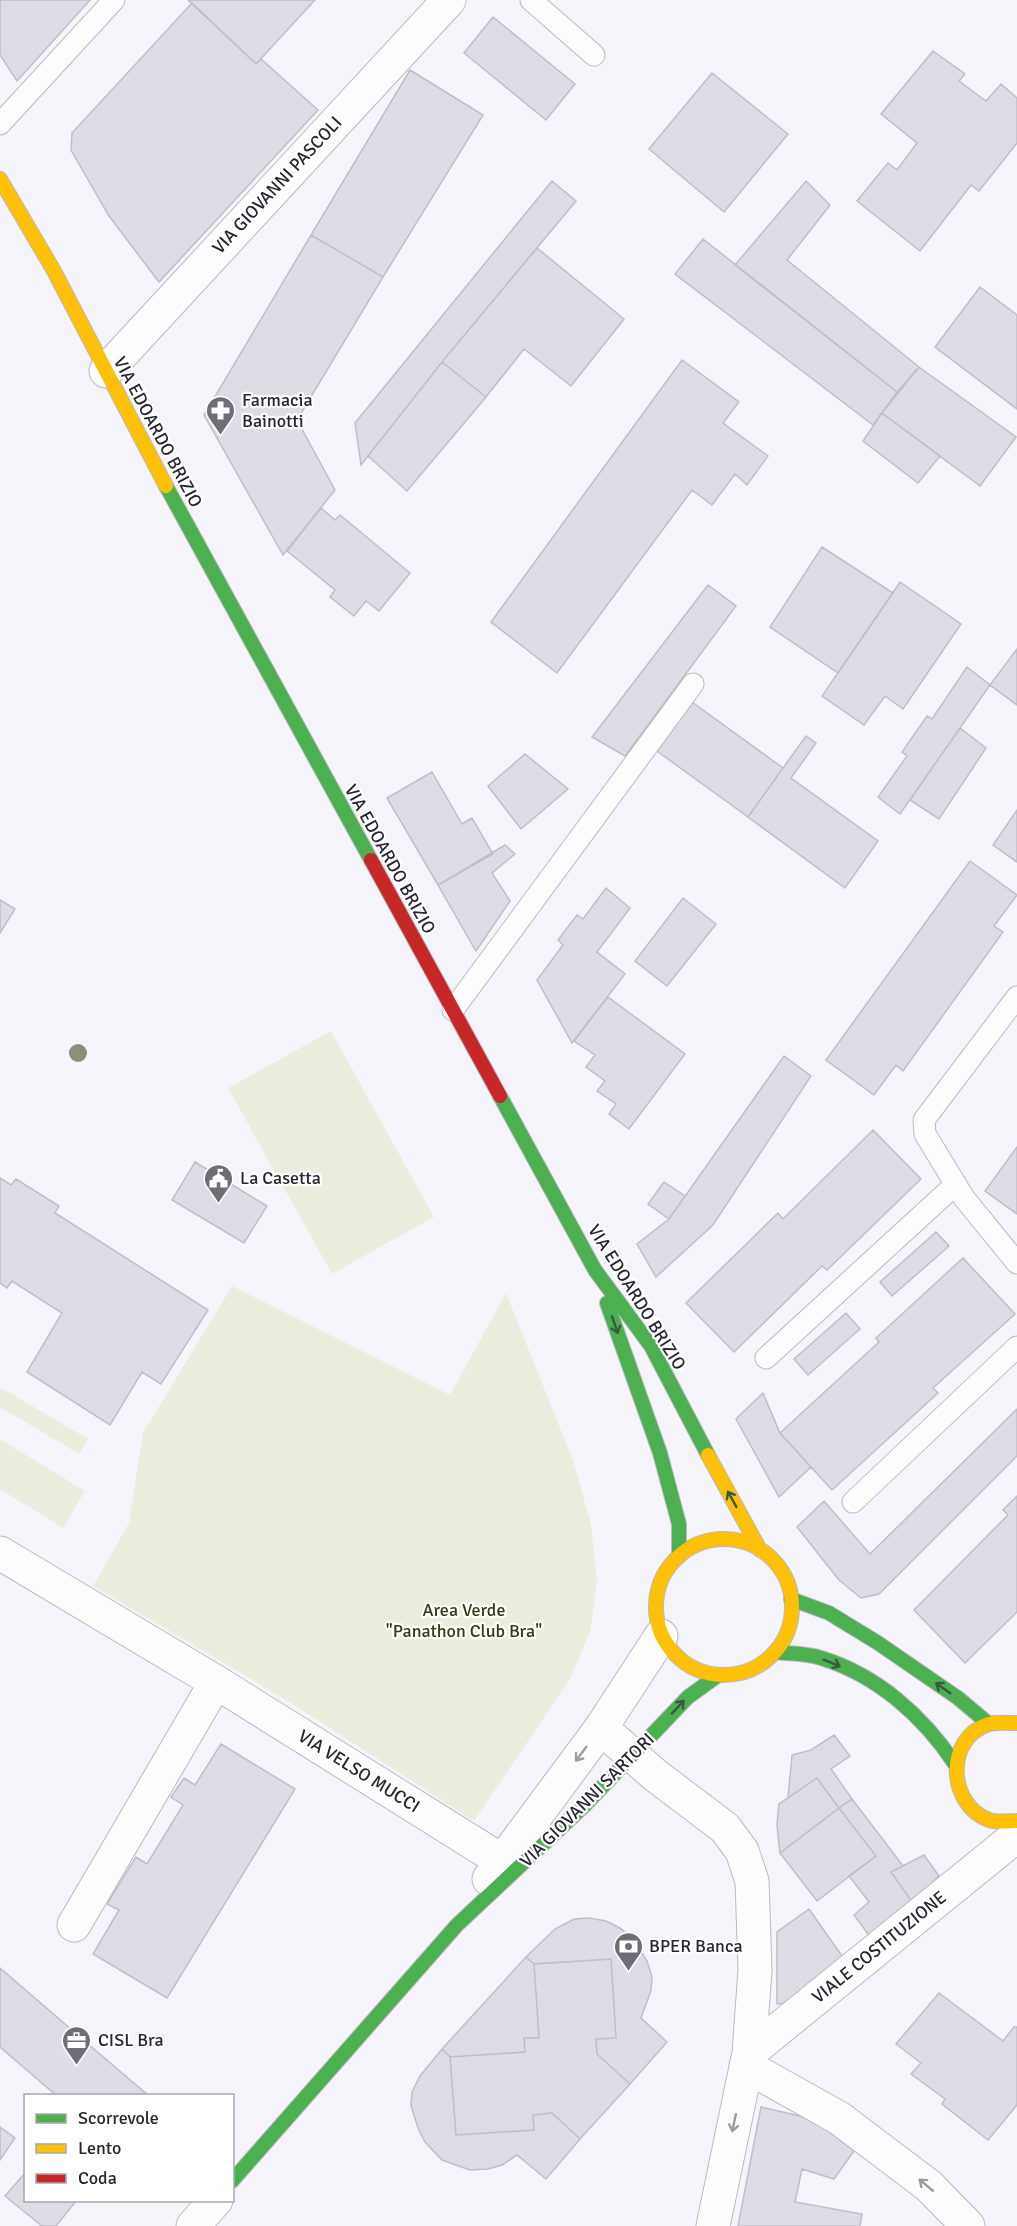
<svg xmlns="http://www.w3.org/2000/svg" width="1017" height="2226" viewBox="0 0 1017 2226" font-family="Signika,sans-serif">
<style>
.green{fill:#eaedde}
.building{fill:#dedce5;stroke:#c0bec6;stroke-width:1.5}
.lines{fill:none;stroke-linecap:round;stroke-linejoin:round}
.lane-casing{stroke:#bbbac1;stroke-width:23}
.street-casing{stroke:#bbbac1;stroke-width:35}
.fast-casing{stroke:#bbbac1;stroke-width:16}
.slow-casing{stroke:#bbbac1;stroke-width:16}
.jam-casing{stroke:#bbbac1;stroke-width:16}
.lane{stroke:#fefdfe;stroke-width:21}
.street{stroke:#fefdfe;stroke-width:33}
.fast{stroke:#4caf50;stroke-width:14}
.slow{stroke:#ffc107;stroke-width:14}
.jam{stroke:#c62828;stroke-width:14}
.tree{fill:#8b8e79}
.oneway{stroke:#365c3c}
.oneway2{stroke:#9d9ba1}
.labels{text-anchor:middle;stroke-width:4.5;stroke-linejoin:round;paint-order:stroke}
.street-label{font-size:18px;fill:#27242f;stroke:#fff}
.poi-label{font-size:18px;fill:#27242f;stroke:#fff;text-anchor:start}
.park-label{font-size:18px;fill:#353a0f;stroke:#fff}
</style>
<rect width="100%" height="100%" fill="#f5f4fa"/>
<!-- green -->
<path class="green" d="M331,1031l103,186 -102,57 -104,-186z
M232,1286l218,109 56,-102 68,170 17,62 6,57 -7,50 -20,47 -96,142 -191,-123 -190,-112 36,-63 14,-90z
M0,1387l88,52 -9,15 -79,-47z
M0,1439l85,52 -22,37 -63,-39z"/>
<!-- building -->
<path class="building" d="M0,0h90l-73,81 -17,-26z
M188,0h127l-59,64z
M192,3l64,61 5,-5 57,51 -159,172 -50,-66 -38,-66 1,-17z
M493,17l82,67 -29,36 -82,-67z
M933,51l32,23 -6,7 27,20 15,-17 16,14v45l-38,48 -8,-6 -51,66 -63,-50 31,-38 9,7 20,-27 -36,-29z
M410,70l73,45 -100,162 -72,-42z
M712,73l76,61 -64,78 -75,-63z
M552,181l24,20 -134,161 -81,103 -6,-42z
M806,181l24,24 -43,55 132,107 -22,25 -162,-127z
M311,235l72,42 -86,143 38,70 -52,65 -79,-140z
M703,239l194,153 -24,33 -198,-151z
M537,248l87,71 -53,67 -47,-37 -38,48 -44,-35z
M980,287l37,28v94l-82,-62z
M682,360l57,42 -16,21 45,33 -21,29 -12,-11 -23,31 -20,-15 -135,183 -66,-51z
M442,362l44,35 -79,94 -39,-35z
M919,367l97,70 -36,49 -98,-73z
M882,413l58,43 -22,27 -55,-42z
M321,508l14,12 5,-5 70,58 -31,38 -13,-10 -12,15 -24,-19 5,-7 -48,-39z
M822,547l71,46 -55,80 -68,-46z
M900,582l61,42 -58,85 -18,-13 -21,29 -42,-29z
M708,585l28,21 -111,150 -33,-19z
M1017,649v56l-27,-20z
M967,667l23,18 -90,129 -22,-17 29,-41 -5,-4 25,-36 5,3z
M692,702l91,66 -35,49 -91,-66z
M960,728l26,20 -47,71 -29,-19z
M806,736l10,7 -25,35 87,63 -33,47 -97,-71z
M525,754l43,35 -47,40 -33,-43z
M432,772l30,52 10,-6 21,36 -55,31 -51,-87z
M1017,810v52l-24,-17z
M505,845l10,9 -23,19 18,28 -34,50 -38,-66z
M970,861l47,34 -23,31 9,6 -100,139 -7,-6 -22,30 -48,-35z
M606,888l24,20 -33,44 28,22 -53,69 -35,-63 26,-35 -5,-5 19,-25 6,4z
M683,898l33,26 -49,62 -32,-25z
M0,900l15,9 -15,24z
M608,997l77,57 -56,75 -20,-15 7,-10 -19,-13 8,-10 -19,-14 9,-12 -21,-14z
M784,1056l27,20 -98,149 -57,52 -19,-33 32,-25z
M873,1130l48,49 -94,91 -5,-4 -88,86 -48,-49 92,-90 5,6z
M1017,1147v67l-32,-23z
M195,1162l72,44 -23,37 -72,-43z
M0,1178l11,7 5,-6 43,27 -4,7 153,97 -47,74 -19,-12 -32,53 -83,-53 35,-59 -50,-32 -5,7 -7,-5z
M664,1182l21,14 -16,23 -21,-15z
M936,1232l13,14 -57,50 -12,-14z
M963,1258l52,56 -82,74 5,5 -106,97 -52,-57 99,-91 -3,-4z
M846,1313l14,16 -52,46 -14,-16z
M763,1393l17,40 31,34 -32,30 -43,-78z
M1017,1409v47l-138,138 -18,4 -22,-18 -42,-53 27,-26 46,53z
M1017,1496v116l-52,51 -51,-53 94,-95 -5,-5z
M834,1735l16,21 -19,13 21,30 -13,9 -22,-30 -29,20 4,-43 19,-5z
M221,1744l74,45 -128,209 -74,-44 26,-44 -12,-6 29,-47 11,7 36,-59 -12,-8 13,-19 11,7z
M817,1778l22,30 -59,45 -3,-28 2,-21z
M852,1799l51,67 -12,6 21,30 -41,36 -17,-23 15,-13 -20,-26 27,-20 -37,-48z
M839,1808l37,48 -59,45 -37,-48z
M924,1855l15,21 -27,26 -21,-30z
M809,1909l38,54 -57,40 -13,1v-72z
M589,1918l17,3 14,7 14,12 13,21 5,16 -1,14 -10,27 26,24 -37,42 -33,-30 -1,-15 20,-1 -5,-79 -77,5 -8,-7 29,-28 19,-10z
M526,1957l8,7 5,74h-15l1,14 -75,5 -8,-8z
M611,1959l5,79 -20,1 1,15 33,30 -50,55 -28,-26 -19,2 1,15 -78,5 -6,-78 75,-5 -1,-14h15l-5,-74z
M0,1968l108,93 41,35h-92l-57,-49z
M939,1993l64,48 11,-14h3v78l-29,35 -46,-36 3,-5 -34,-25 10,-11 -25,-19z
M442,2049l8,8 6,78 78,-5 -1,-15 19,-2 28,26 -34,40 -29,-24 -15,10 -14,4 -18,1 -28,-10 -17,-18 -7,-14 -7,-22 1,-14 8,-16z
M761,2107l52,12 41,32 -20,28 -32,-10 -7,33 67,12 -2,12h-122z
M0,2127l15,11 -15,22z
M26,2172v28h51l-21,26h-14l-37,-30z"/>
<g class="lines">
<defs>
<path id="lane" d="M531,0l63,55
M0,124l114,-124
M1017,997l-93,123 1,14 39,64 53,65
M453,1010l240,-326
M766,1358l190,-174
M853,1502l164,-155"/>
<path id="street" d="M106,371l343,-371
M0,1553l216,129 286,179
M601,1728l54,47 70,53 17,23 10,30 3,89 -6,83 -36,173
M489,1879l112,-151 60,-92
M74,1925l142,-243
M749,2053l260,-211
M746,2066l93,52 90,68 39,40
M193,2226l23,-26"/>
<path id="fast" d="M166,486l205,374
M500,1096l95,174 56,76 57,109
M607,1303l53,150 19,71v32
M791,1599l38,14 49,30 80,55 31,26
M775,1652c15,2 31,1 46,6 56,17 102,58 134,106
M232,2181l225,-256 128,-120 103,-108 29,-21"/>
<path id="slow" d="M0,179l54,92 112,215
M708,1455l52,95
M656 1607a68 68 0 1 1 136 0a68 68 0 1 1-136 0Z
M1017,1723c-8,0 -20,-1 -28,1 -45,14 -41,81 0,96 8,3 20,1 28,1"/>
<path id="jam" d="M371,860l129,236"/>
</defs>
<!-- lane casing -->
<use href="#lane" class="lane-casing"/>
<!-- street casing -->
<use href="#street" class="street-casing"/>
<!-- fast casing -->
<use href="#fast" class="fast-casing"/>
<!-- slow casing -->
<use href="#slow" class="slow-casing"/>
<!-- jam casing -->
<use href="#jam" class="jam-casing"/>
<!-- lane -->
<use href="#lane" class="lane"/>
<!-- street -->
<use href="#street" class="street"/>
<!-- fast -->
<use href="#fast" class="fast"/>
<!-- slow -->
<use href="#slow" class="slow"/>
<!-- jam -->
<use href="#jam" class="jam"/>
</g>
<!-- trees -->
<circle class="tree" cx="78" cy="1053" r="9"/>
<!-- one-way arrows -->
<defs><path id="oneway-shaft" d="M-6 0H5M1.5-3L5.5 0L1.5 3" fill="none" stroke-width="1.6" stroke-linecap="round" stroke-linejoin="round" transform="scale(1.5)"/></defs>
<g class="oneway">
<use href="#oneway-shaft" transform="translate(615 1325) rotate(71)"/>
<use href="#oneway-shaft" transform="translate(732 1499) rotate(-119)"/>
<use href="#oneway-shaft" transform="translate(832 1663) rotate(22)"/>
<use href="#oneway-shaft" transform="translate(943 1688) rotate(-145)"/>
<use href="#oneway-shaft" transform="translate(678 1707) rotate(-47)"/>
</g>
<g class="oneway2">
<use href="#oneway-shaft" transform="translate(581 1754) rotate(127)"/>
<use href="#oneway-shaft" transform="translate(734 2123) rotate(102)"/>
<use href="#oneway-shaft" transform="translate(926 2185) rotate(-140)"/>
</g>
<!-- icons -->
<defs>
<symbol id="pharmacy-pin" viewBox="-11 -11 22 30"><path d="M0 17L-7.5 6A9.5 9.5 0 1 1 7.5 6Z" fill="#6f6d76" stroke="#fff"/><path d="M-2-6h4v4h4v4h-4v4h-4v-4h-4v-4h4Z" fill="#fff"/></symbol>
<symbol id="civic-pin" viewBox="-11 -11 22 30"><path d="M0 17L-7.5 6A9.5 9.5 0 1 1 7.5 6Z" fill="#6f6d76" stroke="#fff"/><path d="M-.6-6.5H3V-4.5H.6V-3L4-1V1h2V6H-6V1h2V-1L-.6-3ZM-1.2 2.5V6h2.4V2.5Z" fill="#fff"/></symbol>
<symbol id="bank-pin" viewBox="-11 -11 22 30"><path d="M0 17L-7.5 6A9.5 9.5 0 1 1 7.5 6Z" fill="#6f6d76" stroke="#fff"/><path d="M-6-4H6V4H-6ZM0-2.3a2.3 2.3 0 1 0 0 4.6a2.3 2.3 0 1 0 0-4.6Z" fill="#fff"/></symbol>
<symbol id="office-pin" viewBox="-11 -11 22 30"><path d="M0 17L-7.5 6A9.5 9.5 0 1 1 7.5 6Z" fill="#6f6d76" stroke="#fff"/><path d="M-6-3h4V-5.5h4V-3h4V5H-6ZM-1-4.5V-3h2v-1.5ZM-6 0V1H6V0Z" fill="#fff"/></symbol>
</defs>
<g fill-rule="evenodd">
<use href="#pharmacy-pin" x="204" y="394" width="33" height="45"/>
<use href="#civic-pin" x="202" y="1162" width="33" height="45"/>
<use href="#bank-pin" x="612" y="1930" width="33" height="45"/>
<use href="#office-pin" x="60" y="2024" width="33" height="45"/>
</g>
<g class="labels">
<!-- street labels -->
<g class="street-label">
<text transform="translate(277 185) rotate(-47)" y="6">VIA GIOVANNI PASCOLI</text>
<text transform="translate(158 432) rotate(62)" y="6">VIA EDOARDO BRIZIO</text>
<text transform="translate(390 859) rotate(61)" y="6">VIA EDOARDO BRIZIO</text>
<text transform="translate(637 1297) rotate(58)" y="6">VIA EDOARDO BRIZIO</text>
<text transform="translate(359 1771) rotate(32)" y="6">VIA VELSO MUCCI</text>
<text transform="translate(587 1800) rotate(-45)" y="6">VIA GIOVANNI SARTORI</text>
<text transform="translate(879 1947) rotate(-39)" y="6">VIALE COSTITUZIONE</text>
</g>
<!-- poi labels -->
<g class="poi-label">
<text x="242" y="406">Farmacia<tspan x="242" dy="21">Bainotti</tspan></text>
<text x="240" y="1184">La Casetta</text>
<text x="649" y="1952">BPER Banca</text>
<text x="98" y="2046">CISL Bra</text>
</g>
<!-- park labels -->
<g class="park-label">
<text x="464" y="1616">Area Verde<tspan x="464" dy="21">"Panathon Club Bra"</tspan></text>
</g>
</g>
<!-- legend -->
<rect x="24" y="2094" width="210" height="108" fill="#ffffff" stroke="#a9a7ac" stroke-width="1.5"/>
<rect x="36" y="2114" width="30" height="9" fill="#4caf50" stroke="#a9a7ac" stroke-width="1.5"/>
<text x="78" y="2124" font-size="18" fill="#27242f">Scorrevole</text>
<rect x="36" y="2144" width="30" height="9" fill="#ffc107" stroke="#a9a7ac" stroke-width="1.5"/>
<text x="78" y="2154" font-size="18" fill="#27242f">Lento</text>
<rect x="36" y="2174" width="30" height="9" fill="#c62828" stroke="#a9a7ac" stroke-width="1.5"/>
<text x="78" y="2184" font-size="18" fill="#27242f">Coda</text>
</svg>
